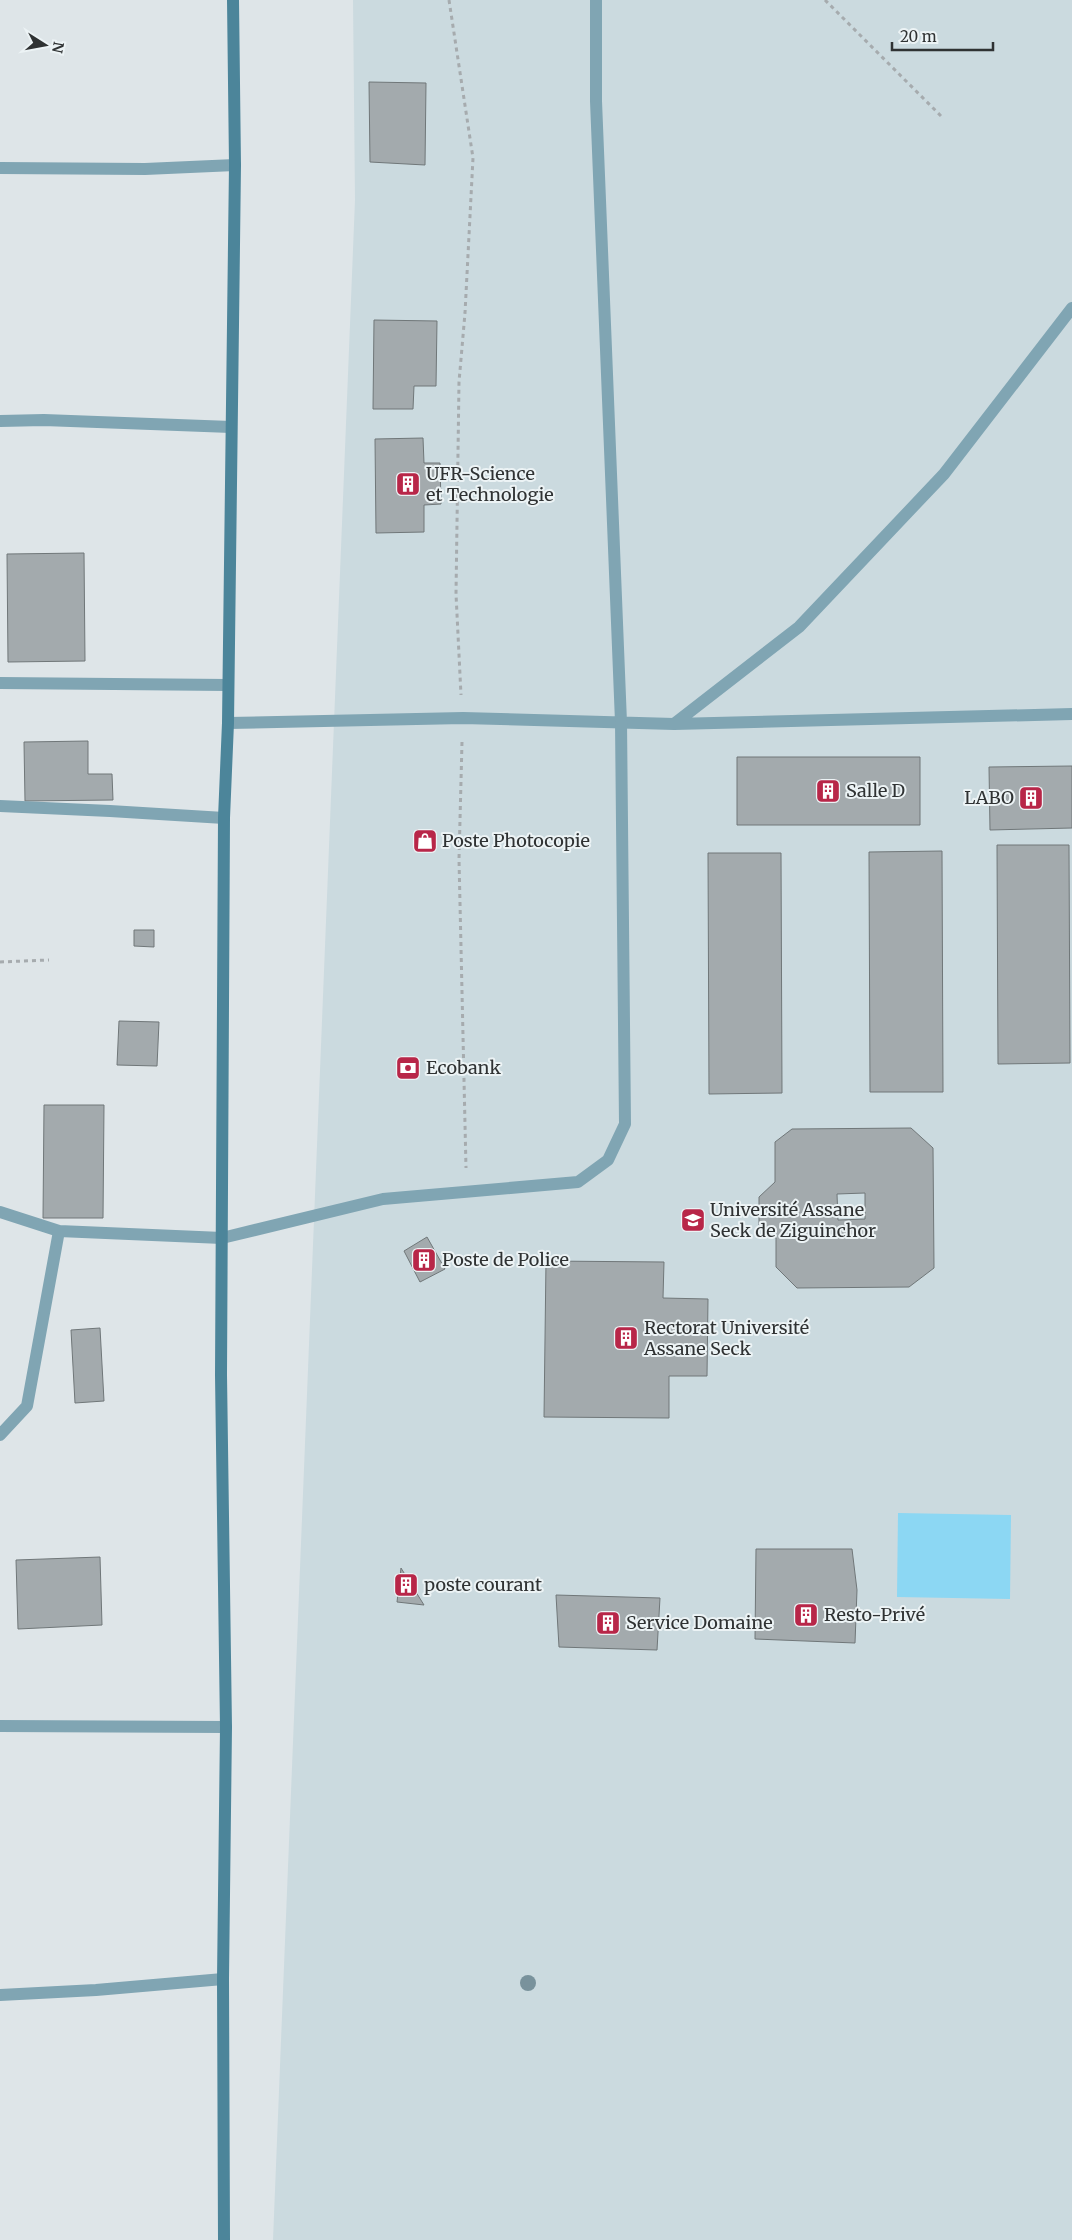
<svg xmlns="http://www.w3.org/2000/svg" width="1072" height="2240" viewBox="0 0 1072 2240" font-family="Merriweather,serif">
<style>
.built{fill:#cbdadf}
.green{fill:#8cd7f3}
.building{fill:#a3aaad;stroke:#707779;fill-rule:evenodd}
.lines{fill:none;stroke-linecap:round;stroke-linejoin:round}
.path{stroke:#a6abae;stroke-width:3;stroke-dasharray:4 4;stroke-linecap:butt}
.lane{stroke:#80a5b3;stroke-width:12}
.street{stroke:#80a5b3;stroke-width:12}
.secondary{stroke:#4c859a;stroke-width:12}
.tree{fill:#79929c}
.labels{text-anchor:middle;stroke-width:4;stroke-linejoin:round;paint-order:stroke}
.poi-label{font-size:18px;fill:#2f3233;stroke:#ecf3f5;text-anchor:start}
</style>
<rect width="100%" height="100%" fill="#dee5e8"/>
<!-- built -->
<path class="built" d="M353,0h719v2240h-799l82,-2040z"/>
<!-- green -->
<path class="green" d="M898,1513l113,2 -1,84 -113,-2z"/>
<!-- building -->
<path class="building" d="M369,82l57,1 -1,82 -55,-3z
M374,320l63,1 -1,65h-22l-1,23h-40z
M423,438l1,25h16l1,41 -17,1v27l-48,1 -1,-94z
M84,553l1,108 -77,1 -1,-108z
M88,741v33h24l1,26 -88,1 -1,-59z
M737,757h183v68h-183z
M1072,766v62l-82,2 -1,-63z
M997,845h72l1,218 -72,1z
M942,851l1,241h-73l-1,-240z
M708,853h73l1,240 -73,1z
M134,930h20v17l-20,-1z
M119,1021l40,1 -2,44 -40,-1z
M44,1105h60l-1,113h-60z
M911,1128l22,20 1,120 -25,19 -112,1 -21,-21v-29l-17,-13v-28l16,-15v-40l17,-13zM865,1193v26l-27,1 -1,-26z
M427,1237l18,32 -25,13 -16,-31z
M546,1261l118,1 -1,36 45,1 -1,77h-38v42l-125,-1z
M100,1328l4,73 -29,2 -4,-73z
M756,1549h96l5,41 -2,53 -100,-4z
M100,1557l2,68 -84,4 -2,-69z
M401,1568l23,37 -27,-3z
M556,1595l104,3 -3,52 -98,-3z"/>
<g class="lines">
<!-- path -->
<path class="path" d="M449,0l24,158 -8,155 -6,69 -3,212 5,101
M825,0l117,117
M462,742l-3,117 7,309
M0,962l49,-2"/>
<!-- lane -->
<path class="lane" d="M596,0v101l25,621
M228,723l235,-5 211,6 398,-10
M674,724l125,-97 145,-153 128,-166"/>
<!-- street -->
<path class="street" d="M0,168l145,1 90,-4
M0,421l44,-1 187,7
M0,683l228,2
M0,806l110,5 114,7
M0,1212l59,19 163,7 161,-39 195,-17 30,-22 17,-36 -4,-402
M0,1435l27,-29 32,-175
M0,1726l226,1
M0,1995l96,-5 127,-11"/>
<!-- secondary -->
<path class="secondary" d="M224,2240l-1,-261 3,-252 -5,-352 3,-557 4,-95 7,-558 -2,-165"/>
</g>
<!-- trees -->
<circle class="tree" cx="528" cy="1983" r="8"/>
<!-- icons -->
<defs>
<symbol id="building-square" viewBox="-11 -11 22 22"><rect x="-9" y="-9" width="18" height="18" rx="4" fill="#b82648" stroke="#ecf3f5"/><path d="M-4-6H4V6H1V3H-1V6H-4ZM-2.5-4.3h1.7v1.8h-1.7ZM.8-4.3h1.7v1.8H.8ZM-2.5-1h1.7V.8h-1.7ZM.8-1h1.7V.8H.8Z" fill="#fff"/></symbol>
<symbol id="shop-square" viewBox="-11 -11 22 22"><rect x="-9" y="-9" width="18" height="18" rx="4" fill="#b82648" stroke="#ecf3f5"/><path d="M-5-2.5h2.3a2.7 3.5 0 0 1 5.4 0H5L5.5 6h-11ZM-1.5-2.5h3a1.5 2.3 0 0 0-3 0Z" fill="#fff"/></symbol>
<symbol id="bank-square" viewBox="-11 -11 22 22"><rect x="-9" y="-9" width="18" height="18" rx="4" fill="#b82648" stroke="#ecf3f5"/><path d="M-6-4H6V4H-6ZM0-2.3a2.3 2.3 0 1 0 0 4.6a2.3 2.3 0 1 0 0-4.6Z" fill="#fff"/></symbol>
<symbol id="university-square" viewBox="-11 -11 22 22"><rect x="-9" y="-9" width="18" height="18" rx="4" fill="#b82648" stroke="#ecf3f5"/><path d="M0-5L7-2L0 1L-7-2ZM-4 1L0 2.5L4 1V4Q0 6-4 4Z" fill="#fff"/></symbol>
</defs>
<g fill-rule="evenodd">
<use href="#building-square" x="394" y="470" width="28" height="28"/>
<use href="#building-square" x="814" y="777" width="28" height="28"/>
<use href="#building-square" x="1017" y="784" width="28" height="28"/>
<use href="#shop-square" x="411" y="827" width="28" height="28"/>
<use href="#bank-square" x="394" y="1054" width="28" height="28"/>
<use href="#university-square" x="679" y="1206" width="28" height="28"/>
<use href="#building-square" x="410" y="1246" width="28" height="28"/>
<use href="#building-square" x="612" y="1324" width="28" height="28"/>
<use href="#building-square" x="392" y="1571" width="28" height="28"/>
<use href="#building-square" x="792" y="1601" width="28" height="28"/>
<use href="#building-square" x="594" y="1609" width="28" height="28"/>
</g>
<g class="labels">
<!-- poi labels -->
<g class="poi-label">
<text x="426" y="480">UFR-Science<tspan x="426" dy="21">et Technologie</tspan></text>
<text x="846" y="797">Salle D</text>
<text x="1014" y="804" text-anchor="end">LABO</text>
<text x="442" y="847">Poste Photocopie</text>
<text x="426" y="1074">Ecobank</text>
<text x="710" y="1216">Université Assane<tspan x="710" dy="21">Seck de Ziguinchor</tspan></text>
<text x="442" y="1266">Poste de Police</text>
<text x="644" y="1334">Rectorat Université<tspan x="644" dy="21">Assane Seck</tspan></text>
<text x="424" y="1591">poste courant</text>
<text x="824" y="1621">Resto-Privé</text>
<text x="626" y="1629">Service Domaine</text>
</g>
</g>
<!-- north arrow -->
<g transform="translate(45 45) rotate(101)" stroke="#ecf3f5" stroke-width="4" paint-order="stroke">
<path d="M0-4L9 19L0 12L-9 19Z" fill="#2f3233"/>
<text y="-8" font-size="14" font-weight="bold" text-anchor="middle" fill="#2f3233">N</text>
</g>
<!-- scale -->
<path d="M892 42v8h101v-8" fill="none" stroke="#2f3233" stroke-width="2.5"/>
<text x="900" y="42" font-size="15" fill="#2f3233" stroke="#ecf3f5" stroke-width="4" paint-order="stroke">20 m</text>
</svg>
